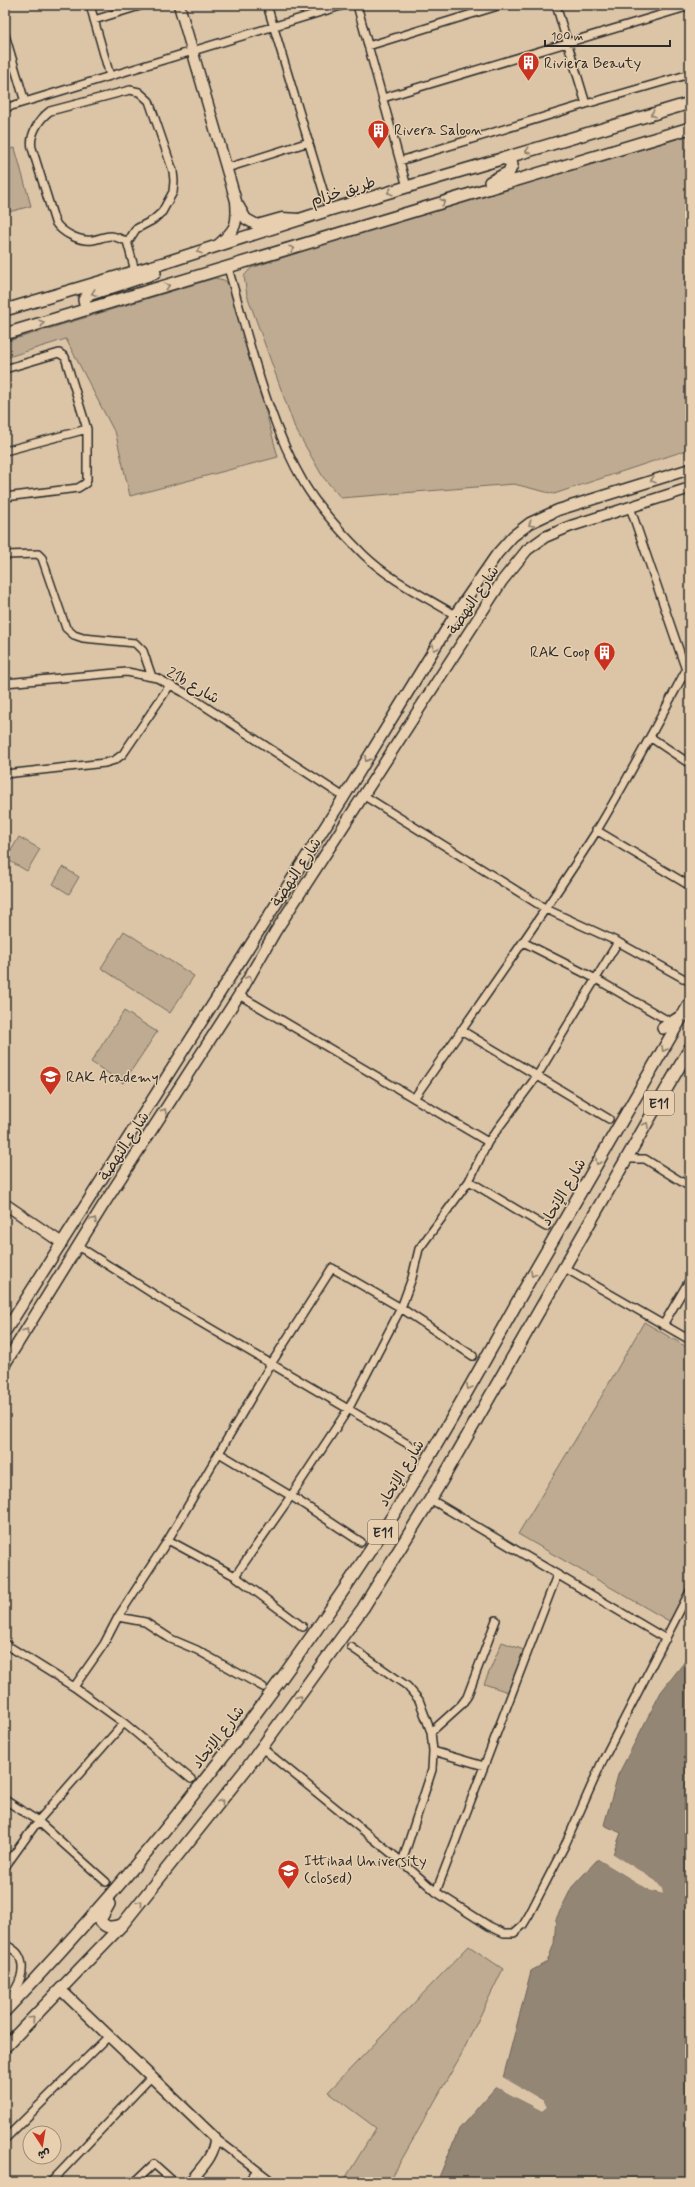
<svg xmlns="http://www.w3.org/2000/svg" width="695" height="2187" viewBox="0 0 695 2187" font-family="Mynerve,'Playpen Sans Arabic',sans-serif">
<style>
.green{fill:#beab92;stroke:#746b5e}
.water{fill:#948674;stroke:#6a6257}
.pier{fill:#dcc5a7}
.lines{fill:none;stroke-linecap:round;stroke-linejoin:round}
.street-casing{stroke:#2b2b2b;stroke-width:10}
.secondary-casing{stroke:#2b2b2b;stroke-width:13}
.primary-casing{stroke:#2b2b2b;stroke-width:14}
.street{stroke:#e7cfaf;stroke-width:7}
.secondary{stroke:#e7cfaf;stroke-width:10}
.primary{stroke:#e7cfaf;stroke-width:11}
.oneway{stroke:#897d6d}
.labels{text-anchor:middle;stroke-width:3;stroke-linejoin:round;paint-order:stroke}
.shield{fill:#e7cfaf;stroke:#635c53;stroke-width:1}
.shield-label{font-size:14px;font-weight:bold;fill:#2b2b2b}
.poi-label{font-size:15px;fill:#2b2b2b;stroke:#e7cfaf;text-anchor:start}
.street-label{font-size:15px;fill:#2b2b2b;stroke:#e7cfaf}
</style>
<rect width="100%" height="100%" fill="#dcc5a7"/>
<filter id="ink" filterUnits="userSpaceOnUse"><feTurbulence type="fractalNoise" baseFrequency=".025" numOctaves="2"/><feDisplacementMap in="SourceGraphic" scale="8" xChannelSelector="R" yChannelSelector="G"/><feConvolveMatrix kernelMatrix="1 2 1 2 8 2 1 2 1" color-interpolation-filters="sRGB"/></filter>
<g filter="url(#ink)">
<!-- green -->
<path class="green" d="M690,135v314l-136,45 -40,-10 -173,14 -18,-21 -28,-49 -48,-133 -3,-19 7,-8 82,-27z
M15,148l16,58 -26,7v-63z
M215,278l9,2 8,7 46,170 -148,39 -14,-61 -50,-96 -61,19v-16z
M19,837l21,12 -13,22 -21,-12z
M63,867l16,10 -10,17 -16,-10z
M124,931l70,45 -24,37 -69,-45z
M124,1011l33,21 -34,51 -32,-21z
M644,1322l46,27v245l-4,8 -17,19 -151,-87 82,-135z
M502,1642l22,8 -16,42 -24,-8z
M469,1946l34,23 -42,86 -72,127h-46l33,-54 -48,-36z"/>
<!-- water -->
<path class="water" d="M690,1655v527h-253l22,-53 37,-42 46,24 5,-4 -3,-6 -41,-23 28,-107 16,-9 7,-18 2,-25 16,-32 26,-28 53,32 12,3 -7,-13 -43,-27 8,-21 -17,-8 14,-50 43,-83z"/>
<!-- pier -->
<path class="pier" d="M612,1853l44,28 6,8 1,5 -12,-3 -53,-32 1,-2 53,32 9,3 -6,-10 -43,-27z
M501,2076l43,25 3,6 -5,4 -46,-24 -2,-1h2l45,23 4,-3 -2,-4 -41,-23z"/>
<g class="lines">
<defs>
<path id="street" d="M90,5l20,71
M267,5l62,205
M357,5l50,182
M94,20l49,-15
M5,35l20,67
M368,46l133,-41
M130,90l9,2 10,9 24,70 1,10 -1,11 -11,20 -9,8 -17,9 -7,11c-6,2 -12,-4 -18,-4 -6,0 -12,3 -18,4 -13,2 -31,-7 -38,-18l-23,-74c-3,-13 7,-29 18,-37z
M383,98l307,-92
M586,104l104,-30
M5,108l339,-103
M400,161l186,-57 -30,-99
M227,168l82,-26
M127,241l8,30
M228,268c22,73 38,151 77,217 15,25 38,49 59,70 26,25 60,41 91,60
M5,369l54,-16 6,4 22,72v51l-1,3 -8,5 -73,9
M5,451l82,-22
M630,507l56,163 4,2
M5,555l33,-1 4,4 24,70 8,7 9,3 52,5 8,8 9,26
M5,683l122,-11 30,6 26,14 161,105
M650,737l40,27
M5,774l100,-11 10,-3 8,-6 47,-69
M363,795l183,114 72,33 72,40
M596,830l94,56
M523,942l73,37 71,41
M239,995l249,147
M461,1030l148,89
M415,1097c61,-88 124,-175 181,-265 32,-53 61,-108 90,-162
M627,1159h18l45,28
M469,1181l77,46
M78,1246l91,58 249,146
M563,1267l127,73
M663,1325l27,-46
M219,1453l72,43 70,46
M430,1499l236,140
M168,1540l67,36 68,51
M235,1576l56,-80 58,-88 52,-100 11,-30 7,-29 50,-68 19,-39 49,-66 81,-134
M118,1617l27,5 26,17 26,11 66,37
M5,1644l69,43 50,36 67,56
M351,1647l56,39 12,14 12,32 2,19 -1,19 -30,92
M74,1687l30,-43 14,-27 50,-77 103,-176 61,-96 69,40 72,48
M431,1732l30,-27 6,-8 29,-77
M262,1748l140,114 34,30 53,34 15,7h10l9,-8 6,-10 36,-70 36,-81 89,-173
M433,1751l51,15
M5,1800l33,21 68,61
M5,1867l33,-46 86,-98
M436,1892l121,-317
M5,1944c4,3 10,6 13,10 11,17 -2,35 -11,49
M215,2138l58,44
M5,2139l104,-103
M5,2179l3,3
M51,2182l100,-105
M135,2182l19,-18 20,18
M248,2182l9,-12"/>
<path id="secondary" d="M179,5l57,196c2,24 0,28 -18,44
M238,205l8,14 11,6 25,-7 17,1
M5,1204l57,39
M5,1332l339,-535 111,-182 42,-61 16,-18 17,-13 28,-13 132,-41
M5,1364l97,-157 137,-212 36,-63 227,-351 25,-31 18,-13 26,-11 119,-38
M61,1990l154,148c0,18 -14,30 -25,44"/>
<path id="primary" d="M490,182l19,-10 3,-7 -1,-4 -9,-3
M86,309l-2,-9 4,-5 67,-22
M5,310l162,-48 162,-52 361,-107
M5,334l685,-206
M663,1028l17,-11
M109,1904l-9,16c6,10 12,7 22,5
M5,2011c140,-147 265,-307 376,-477 52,-79 97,-162 143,-244 55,-96 111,-191 166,-287
M5,2047l117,-122 125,-157 116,-160 75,-121 252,-439"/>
</defs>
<!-- street casing -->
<use href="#street" class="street-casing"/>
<!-- secondary casing -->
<use href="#secondary" class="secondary-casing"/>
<!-- primary casing -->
<use href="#primary" class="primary-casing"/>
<!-- street -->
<use href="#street" class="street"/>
<!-- secondary -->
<use href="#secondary" class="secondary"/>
<!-- primary -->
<use href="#primary" class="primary"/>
</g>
<!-- one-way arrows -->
<defs><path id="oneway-chevron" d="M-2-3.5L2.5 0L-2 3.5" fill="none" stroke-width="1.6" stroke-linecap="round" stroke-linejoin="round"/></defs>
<g class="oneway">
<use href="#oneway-chevron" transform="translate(653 114) rotate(163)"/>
<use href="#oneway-chevron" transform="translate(528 151) rotate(163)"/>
<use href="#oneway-chevron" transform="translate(390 192) rotate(163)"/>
<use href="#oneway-chevron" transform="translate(443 202) rotate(-17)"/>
<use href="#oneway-chevron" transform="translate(292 249) rotate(-17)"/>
<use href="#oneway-chevron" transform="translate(199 251) rotate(162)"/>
<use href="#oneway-chevron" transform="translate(167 286) rotate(-16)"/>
<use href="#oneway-chevron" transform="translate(94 293) rotate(161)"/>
<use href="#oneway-chevron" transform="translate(42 323) rotate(-17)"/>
<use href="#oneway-chevron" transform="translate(653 480) rotate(163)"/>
<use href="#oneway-chevron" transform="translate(531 524) rotate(149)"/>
<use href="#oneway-chevron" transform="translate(435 648) rotate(121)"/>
<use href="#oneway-chevron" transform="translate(367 759) rotate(121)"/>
<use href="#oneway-chevron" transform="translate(249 978) rotate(-60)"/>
<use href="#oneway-chevron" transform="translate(664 1049) rotate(120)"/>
<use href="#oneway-chevron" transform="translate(164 1111) rotate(-57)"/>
<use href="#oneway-chevron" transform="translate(646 1125) rotate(-61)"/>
<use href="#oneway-chevron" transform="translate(598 1162) rotate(120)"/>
<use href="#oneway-chevron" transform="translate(94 1220) rotate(-58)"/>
<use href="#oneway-chevron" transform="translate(533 1274) rotate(120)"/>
<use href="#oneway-chevron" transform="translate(26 1331) rotate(-58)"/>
<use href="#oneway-chevron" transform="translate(469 1387) rotate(120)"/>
<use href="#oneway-chevron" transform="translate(299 1698) rotate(-54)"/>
<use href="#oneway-chevron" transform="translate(221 1802) rotate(-52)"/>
<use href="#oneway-chevron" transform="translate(140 1903) rotate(-51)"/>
<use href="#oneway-chevron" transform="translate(32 2019) rotate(-46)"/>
</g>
</g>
<!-- icons -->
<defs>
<symbol id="building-pin" viewBox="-11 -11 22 30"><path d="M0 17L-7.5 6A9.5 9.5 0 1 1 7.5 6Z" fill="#c8321e" stroke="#e7cfaf"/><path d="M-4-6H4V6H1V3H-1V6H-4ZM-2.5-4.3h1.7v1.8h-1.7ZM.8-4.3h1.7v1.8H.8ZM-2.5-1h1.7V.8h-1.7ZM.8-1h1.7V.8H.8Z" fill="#fff"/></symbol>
<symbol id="school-pin" viewBox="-11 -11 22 30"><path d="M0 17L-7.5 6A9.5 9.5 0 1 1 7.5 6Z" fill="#c8321e" stroke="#e7cfaf"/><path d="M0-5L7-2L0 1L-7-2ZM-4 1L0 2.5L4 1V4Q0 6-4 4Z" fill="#fff"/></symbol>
<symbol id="university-pin" viewBox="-11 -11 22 30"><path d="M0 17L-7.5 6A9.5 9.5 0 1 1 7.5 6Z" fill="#c8321e" stroke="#e7cfaf"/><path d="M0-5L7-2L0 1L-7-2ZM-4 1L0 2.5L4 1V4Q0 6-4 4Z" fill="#fff"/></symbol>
</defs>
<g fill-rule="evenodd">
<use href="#building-pin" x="516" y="50" width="25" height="34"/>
<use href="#building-pin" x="366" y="118" width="25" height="34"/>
<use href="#building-pin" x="592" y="640" width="25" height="34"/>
<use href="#school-pin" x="38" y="1064" width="25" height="34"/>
<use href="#university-pin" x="276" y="1858" width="25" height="34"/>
</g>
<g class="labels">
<!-- shield labels -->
<g class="shield">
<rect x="644" y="1091" width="30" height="24" rx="3"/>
<rect x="368" y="1520" width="30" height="24" rx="3"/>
</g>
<g class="shield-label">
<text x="659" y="1108">E11</text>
<text x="383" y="1537">E11</text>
</g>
<!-- poi labels -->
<g class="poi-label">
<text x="544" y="68">Riviera Beauty</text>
<text x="394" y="135">Rivera Saloon</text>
<text x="590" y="657" text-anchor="end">RAK Coop</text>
<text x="66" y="1082">RAK Academy</text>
<text x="304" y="1866">Ittihad University<tspan x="304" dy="17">(closed)</tspan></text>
</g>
<!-- street labels -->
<g class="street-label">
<text transform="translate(343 191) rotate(-17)" y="5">طريق خزام</text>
<text transform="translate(473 600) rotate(-56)" y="5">شارع النهضة</text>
<text transform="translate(193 685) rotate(30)" y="5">21b شارع</text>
<text transform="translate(296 872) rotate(-57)" y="5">شارع النهضة</text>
<text transform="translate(124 1146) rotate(-57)" y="5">شارع النهضة</text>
<text transform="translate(563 1192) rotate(-60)" y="5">شارع الإتحاد</text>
<text transform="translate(401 1473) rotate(-59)" y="5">شارع الإتحاد</text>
<text transform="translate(218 1737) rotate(-52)" y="5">شارع الإتحاد</text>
</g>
</g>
<!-- margin -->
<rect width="695" height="2187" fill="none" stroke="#e7cfaf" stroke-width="20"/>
<rect x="10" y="10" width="675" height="2167" fill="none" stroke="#2b2b2b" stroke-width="1.5" filter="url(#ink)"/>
<!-- north arrow -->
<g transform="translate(42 2145) rotate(168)"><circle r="19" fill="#e7cfaf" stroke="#9c8d7a"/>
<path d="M0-3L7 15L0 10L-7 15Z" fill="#c8321e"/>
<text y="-6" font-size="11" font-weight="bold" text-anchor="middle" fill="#2b2b2b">ش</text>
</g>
<!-- scale -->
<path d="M545 40v6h125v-6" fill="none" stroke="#2b2b2b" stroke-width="2"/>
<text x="551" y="40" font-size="12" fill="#2b2b2b" stroke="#e7cfaf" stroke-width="3" paint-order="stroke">100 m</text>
</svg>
